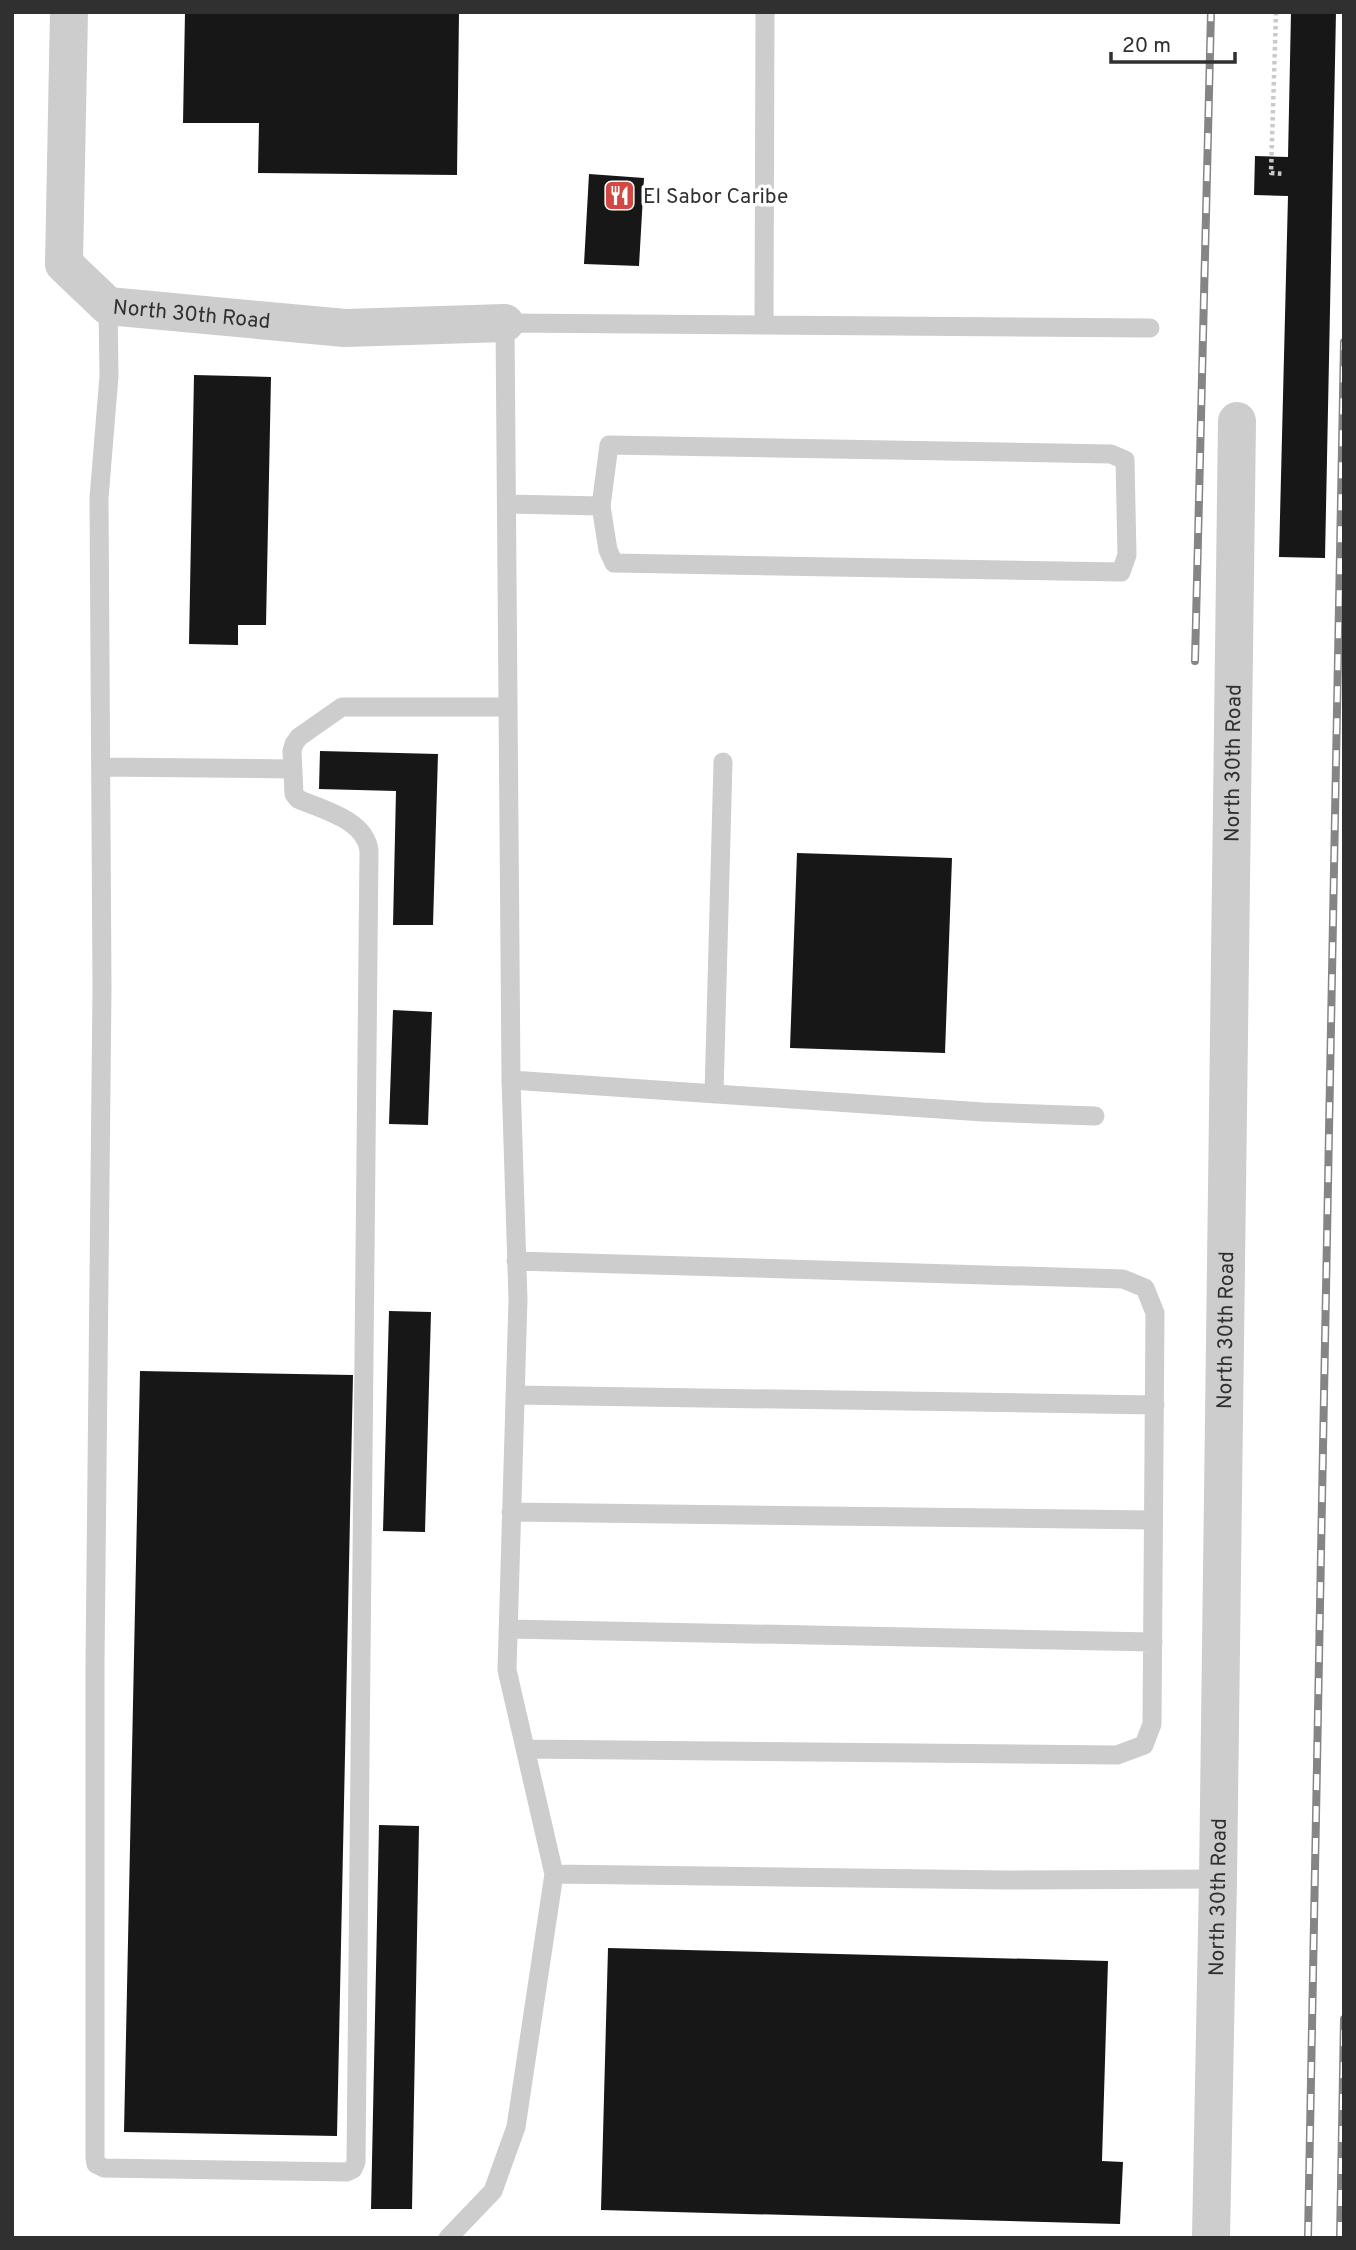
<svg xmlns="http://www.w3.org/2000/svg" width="1356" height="2250" viewBox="0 0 1356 2250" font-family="Overpass,sans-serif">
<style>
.building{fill:#171717}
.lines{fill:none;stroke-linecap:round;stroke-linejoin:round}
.path{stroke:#cacaca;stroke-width:4.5;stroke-dasharray:3.5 3.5;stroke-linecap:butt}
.lane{stroke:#cdcdcd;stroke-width:19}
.street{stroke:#cdcdcd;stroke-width:38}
.rail-casing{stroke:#858585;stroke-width:8}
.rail{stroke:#fff;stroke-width:5;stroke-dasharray:16;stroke-linecap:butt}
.labels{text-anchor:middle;stroke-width:7;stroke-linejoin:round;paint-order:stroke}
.poi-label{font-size:21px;fill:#303030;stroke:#fff;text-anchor:start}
.street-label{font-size:21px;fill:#303030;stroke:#fff}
</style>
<rect width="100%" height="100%" fill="#fff"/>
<!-- building -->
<path class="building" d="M185,12h274l-2,163 -199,-2 1,-50h-76z
M1291,12h45l-11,546 -46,-1 9,-361 -34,-1 1,-39 33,1z
M589,174l55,4 -5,88 -55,-2z
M194,375l77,2 -5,248h-28v20l-49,-1z
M320,751l118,3 -5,171h-40l3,-134 -77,-2z
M797,853l155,5 -7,195 -155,-5z
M393,1010l39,2 -4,113 -39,-1z
M389,1311l42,1 -6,220 -42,-1z
M140,1371l213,4 -16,761 -213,-4z
M379,1825l40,1 -7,383h-41z
M608,1948l500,13 -6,200 21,1 -3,62 -519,-14z"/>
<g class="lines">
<!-- path -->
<path class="path" d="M1276,12l-5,161 12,1"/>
<!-- lane -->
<path class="lane" d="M108,306l1,70 -10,122 3,490 -7,676v494l1,6 8,4 243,4 6,-3 3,-7 13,-1311c-3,-31 -46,-41 -71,-52l-4,-5 -2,-43 2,-7 5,-7 43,-30h166
M764,325l1,-313
M1150,328l-645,-5 6,757 7,219 -11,371 47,204 451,6 213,-1
M507,504l94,2 8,-61 502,9 14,6 2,95 -6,17 -507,-9 -6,-13 -7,-44
M101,767l191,2
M511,1080l472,32 112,4
M714,1094l9,-332
M516,1261l607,18 22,9 10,25 -3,411 -8,21 -27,10 -591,-6
M515,1395l640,10
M511,1512l642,8
M508,1629l645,13
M448,2238l45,-47 23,-64 38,-253"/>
<!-- street -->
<g class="street">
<path id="s1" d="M69,12l-5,252 44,42 237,22 160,-5"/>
<path id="s2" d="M1211,2238l7,-359 19,-1458"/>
</g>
<defs>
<path id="rail" d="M1195,661l16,-649
M1308,2238l36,-1896
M1340,2238l4,-219"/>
</defs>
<!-- rail casing -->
<use href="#rail" class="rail-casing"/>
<!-- rail -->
<use href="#rail" class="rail"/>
</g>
<!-- icons -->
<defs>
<symbol id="restaurant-square" viewBox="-11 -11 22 22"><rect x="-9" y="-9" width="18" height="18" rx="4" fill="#d44844" stroke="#fff"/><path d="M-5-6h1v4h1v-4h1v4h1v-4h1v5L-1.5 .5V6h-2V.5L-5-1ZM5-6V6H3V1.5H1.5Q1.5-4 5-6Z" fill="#fff"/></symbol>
</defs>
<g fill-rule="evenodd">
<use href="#restaurant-square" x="602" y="178" width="35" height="35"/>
</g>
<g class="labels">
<!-- poi labels -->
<g class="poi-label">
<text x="643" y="203">El Sabor Caribe</text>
</g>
<!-- street labels -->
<g class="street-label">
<text dy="7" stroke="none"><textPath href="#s1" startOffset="397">North 30th Road</textPath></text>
<text dy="7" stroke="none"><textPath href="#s2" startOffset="1475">North 30th Road</textPath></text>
<text dy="7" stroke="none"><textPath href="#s2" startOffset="908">North 30th Road</textPath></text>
<text dy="7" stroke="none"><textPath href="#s2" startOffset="341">North 30th Road</textPath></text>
</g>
</g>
<!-- border -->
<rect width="1356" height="2250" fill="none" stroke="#303030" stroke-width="28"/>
<!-- scale -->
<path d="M1111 52v10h124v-10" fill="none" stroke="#303030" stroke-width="3.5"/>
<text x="1122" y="52" font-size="21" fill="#303030" stroke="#ffffff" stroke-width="5" paint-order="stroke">20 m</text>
</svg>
